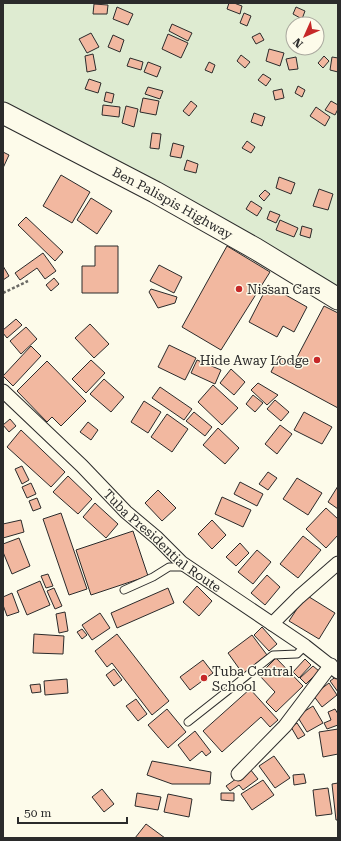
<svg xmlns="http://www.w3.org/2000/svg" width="341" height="841" viewBox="0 0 341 841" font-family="'Roboto Serif',serif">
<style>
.green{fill:#deebd1;stroke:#74746e;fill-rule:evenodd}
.building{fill:#f2b8a0;stroke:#2b2b2b}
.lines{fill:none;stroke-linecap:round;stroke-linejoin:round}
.lane-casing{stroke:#2b2b2b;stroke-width:9}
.street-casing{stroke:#2b2b2b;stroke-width:15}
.primary-casing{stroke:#2b2b2b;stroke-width:23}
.path{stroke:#6a6964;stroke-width:2.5;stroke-dasharray:3 2;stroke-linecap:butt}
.lane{stroke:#fdfbea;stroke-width:7}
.street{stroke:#fdfbea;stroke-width:13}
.primary{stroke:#fdfbea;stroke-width:21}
.poi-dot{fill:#c62828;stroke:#fdfbea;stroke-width:1.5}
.labels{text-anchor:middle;stroke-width:3;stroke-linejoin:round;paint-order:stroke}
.street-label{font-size:13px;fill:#2b2b2b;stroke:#fdfbea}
.poi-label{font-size:13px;fill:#2b2b2b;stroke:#fdfbea;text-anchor:start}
</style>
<rect width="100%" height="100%" fill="#fdfbea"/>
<!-- green -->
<path class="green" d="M3,3h335v289l-253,-148 -82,-42zM293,24h24v24h-24z"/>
<!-- building -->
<path class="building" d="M229,3h5l8,3 -2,8 -13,-5z
M94,4l14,1 -1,9h-14z
M117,7l16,7 -5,11 -15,-6z
M296,7l9,4 -3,8 -9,-5z
M244,13l7,3 -4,10 -7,-3z
M172,24l20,9 -4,8 -19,-10z
M91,33l8,14 -12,6 -8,-14z
M260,33l4,7 -8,4 -4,-7z
M168,34l20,9 -7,15 -19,-9z
M113,35l11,5 -4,12 -12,-5z
M269,49l15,4 -4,13 -14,-5z
M93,54l3,16 -9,2 -2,-16z
M241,55l9,7 -5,6 -8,-7z
M324,56l5,5 -6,7 -5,-5z
M296,57l2,12 -9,1 -3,-11z
M332,57l6,1v14l-8,-2z
M130,58l13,4 -2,8 -14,-4z
M148,62l13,5 -4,10 -13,-5z
M209,62l6,3 -3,8 -7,-3z
M263,74l8,5 -5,7 -8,-6z
M89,79l12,4 -3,10 -13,-4z
M298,86l7,4 -3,7 -7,-4z
M148,87l15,4 -3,8 -15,-5z
M282,89l2,9 -9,2 -2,-9z
M106,92l8,2 -2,9 -8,-2z
M143,98l16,3 -3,14 -16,-3z
M191,101l6,5 -8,10 -6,-5z
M331,101l7,4v4l-3,6 -10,-5z
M103,105l17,2 -1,10 -17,-2z
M126,106l12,3 -4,18 -12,-4z
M316,107l14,10 -5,9 -15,-10z
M254,113l11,4 -3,9 -11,-4z
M152,133l9,1 -2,15 -9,-1z
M247,141l8,6 -4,6 -9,-5z
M173,143l11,3 -3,12 -11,-2z
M3,152l6,3 -6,13z
M187,160l11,4 -2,9 -12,-3z
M61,175l29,17 -18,31 -29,-17z
M279,177l16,6 -4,11 -15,-6z
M319,189l14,5 -5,16 -15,-4z
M265,190l5,4 -6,7 -5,-5z
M91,198l21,13 -15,23 -20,-14z
M251,201l11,7 -5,8 -11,-7z
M270,211l10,4 -4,8 -9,-4z
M26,217l37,35 -8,9 -37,-36z
M280,220l18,8 -4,9 -18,-7z
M302,226l10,3 -2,9 -10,-3z
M95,246h23v47h-36v-27h13z
M227,246l43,26 -49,78 -39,-23z
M43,253l13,18 -11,8 -8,-11 -17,12 -5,-7z
M159,265l23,12 -8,16 -24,-12z
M3,266l6,10 -6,4z
M54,278l5,6 -8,7 -5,-6z
M268,285l39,22 -13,25 -11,-6 -6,11 -28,-15z
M151,289l26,8 -2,6 -17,5 -9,-16z
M324,306l14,7v95l-67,-36 8,-16 15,7z
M16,319l6,6 -15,13 -4,-5v-3z
M90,324l19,20 -15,14 -19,-20z
M26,327l11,12 -16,15 -11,-13z
M169,345l27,13 -11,22 -27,-13z
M31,346l10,10 -28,30 -10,-10z
M91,360l14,13 -19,20 -14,-14z
M197,360l24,10 -6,14 -24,-11z
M47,361l39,40 -25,25 -9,-9 -5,5 -30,-31z
M231,369l14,13 -11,13 -14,-12z
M104,379l20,18 -13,15 -21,-18z
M258,383l20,12 -11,10 -16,-15z
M213,385l25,23 -16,17 -24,-23z
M160,387l32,22 -8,11 -32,-22z
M253,395l10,8 -8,9 -9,-8z
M275,400l14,12 -8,9 -14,-12z
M144,401l17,11 -13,21 -17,-11z
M194,412l18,15 -7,9 -19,-15z
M304,412l28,15 -10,17 -28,-14z
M167,414l21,15 -16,23 -21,-15z
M10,419l6,7 -7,6 -6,-7z
M88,422l10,8 -7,10 -11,-8z
M280,425l12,9 -15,20 -12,-10z
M218,428l21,20 -14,16 -22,-19z
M21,430l44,42 -14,15 -44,-40z
M22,466l7,14 -7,4 -7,-15z
M268,472l9,6 -9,12 -9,-6z
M68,476l24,23 -14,15 -25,-22z
M297,478l25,15 -14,22 -25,-16z
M240,482l23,12 -6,12 -23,-12z
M31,483l5,11 -9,4 -5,-11z
M338,486v23l-10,-7z
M158,490l18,18 -14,13 -17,-18z
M222,497l29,13 -8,17 -28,-13z
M37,498l4,10 -8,3 -4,-10z
M95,503l23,21 -12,14 -23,-21z
M326,508l12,11v16l-12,13 -20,-19z
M61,513l26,76 -18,6 -26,-76z
M21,520l3,12 -21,6v-14z
M212,520l14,15 -14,14 -14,-15z
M133,531l15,45 -57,19 -15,-45z
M303,536l18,14 -23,28 -18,-14z
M19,538l11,28 -18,8 -9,-22v-8z
M240,543l9,10 -13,13 -10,-9z
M257,550l14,12 -18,22 -15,-12z
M48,574l5,12 -7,2 -5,-12z
M267,575l13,12 -15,18 -14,-12z
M40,581l10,24 -23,10 -10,-24z
M197,586l15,15 -13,15 -16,-14z
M54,588l8,18 -7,3 -8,-18z
M168,588l6,15 -57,25 -6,-15z
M12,593l7,19 -12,4 -4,-11v-8z
M306,595l29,18 -16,26 -30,-18z
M65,612l3,19 -9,2 -3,-19z
M100,613l10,15 -18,12 -10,-15z
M262,627l15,17 -8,7 -15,-16z
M82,629l5,6 -5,4 -5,-7z
M34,634l30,2 -1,18 -30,-1z
M117,634l52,67 -17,14 -40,-52 -5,4 -12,-16z
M252,635l15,20 -24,19 -15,-21z
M276,658l27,28 -27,26 -10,-10 9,-10 -16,-17z
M305,659l6,6 -12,13 -6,-6z
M203,660l10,13 -23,17 -10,-13z
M313,666l6,5 -13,13 -6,-6z
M114,669l8,11 -8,6 -8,-11z
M337,676l1,1v15l-8,-11z
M67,679l1,14 -23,2 -1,-14z
M329,683l8,12 -15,12 -9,-12z
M40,684l1,8 -9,1 -2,-8z
M250,689l28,31 -8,7 -9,-10 -39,35 -19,-21z
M136,699l11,15 -9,7 -12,-15z
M313,706l10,17 -16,9 -10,-16z
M167,709l19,23 -18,16 -20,-23z
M335,709l3,5v11l-11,4 -3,-6 7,-3 -3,-8z
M297,723l8,12 -7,4 -7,-12z
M338,729v25l-15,3 -4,-25z
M195,731l16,21 -5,4 -4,-5 -12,10 -12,-16z
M274,756l16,22 -15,10 -16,-22z
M152,761l59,11 -1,12h-38l-25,-9z
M250,769l8,10 -15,11 -4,-5 -9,6 -4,-5z
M304,774l2,9 -12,2 -1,-10z
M263,780l11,15 -22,15 -11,-16z
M338,783v37h-2l-4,-36z
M328,788l4,26 -16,2 -3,-26z
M102,789l12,15 -10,8 -12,-15z
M137,793l24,4 -3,13 -23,-4z
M221,793h13v8l-13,-1z
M168,794l24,5 -3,18 -25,-5z
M146,824l19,14h-30z"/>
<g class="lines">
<defs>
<path id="lane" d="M124,590l29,-13 16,-10h16
M188,722l85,-67 24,-1 8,-8"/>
<g id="street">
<path id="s1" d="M3,391l79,75 44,46 31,26 25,25 123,83 33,26"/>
<path d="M272,624l27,-27 39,-34"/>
<path d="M238,774l47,-48 46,-61"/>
</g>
<g id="primary">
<path id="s2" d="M3,113l152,79 101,57 82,50"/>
</g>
</defs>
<!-- lane casing -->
<use href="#lane" class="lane-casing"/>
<!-- street casing -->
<use href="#street" class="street-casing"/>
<!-- primary casing -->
<use href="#primary" class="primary-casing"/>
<!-- path -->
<path class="path" d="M3,293l25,-12"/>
<!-- lane -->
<use href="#lane" class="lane"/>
<!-- street -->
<use href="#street" class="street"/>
<!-- primary -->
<use href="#primary" class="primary"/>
</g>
<!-- markers -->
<g class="poi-dot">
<circle cx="239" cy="289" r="4"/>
<circle cx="317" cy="360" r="4"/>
<circle cx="204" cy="678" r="4"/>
</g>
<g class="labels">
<!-- street labels -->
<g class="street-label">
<text dy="5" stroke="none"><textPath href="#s2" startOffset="192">Ben Palispis Highway</textPath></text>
<text dy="5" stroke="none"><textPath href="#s1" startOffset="219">Tuba Presidential Route</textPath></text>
</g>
<!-- poi labels -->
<g class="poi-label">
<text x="247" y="294">Nissan Cars</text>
<text x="309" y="365" text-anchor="end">Hide Away Lodge</text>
<text x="212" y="676">Tuba Central<tspan x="212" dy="15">School</tspan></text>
</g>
</g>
<!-- border -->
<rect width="341" height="841" fill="none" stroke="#2b2b2b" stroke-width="8"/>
<!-- north arrow -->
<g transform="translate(305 36) rotate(225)"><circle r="19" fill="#fdfbea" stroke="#a9a89e"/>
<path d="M0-3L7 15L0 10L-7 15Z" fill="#c62828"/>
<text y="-6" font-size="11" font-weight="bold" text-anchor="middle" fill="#2b2b2b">N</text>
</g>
<!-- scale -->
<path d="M18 817v6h109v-6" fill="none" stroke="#2b2b2b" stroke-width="2"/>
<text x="24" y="817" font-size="12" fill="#2b2b2b" stroke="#fdfbea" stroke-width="3" paint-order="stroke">50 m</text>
</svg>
